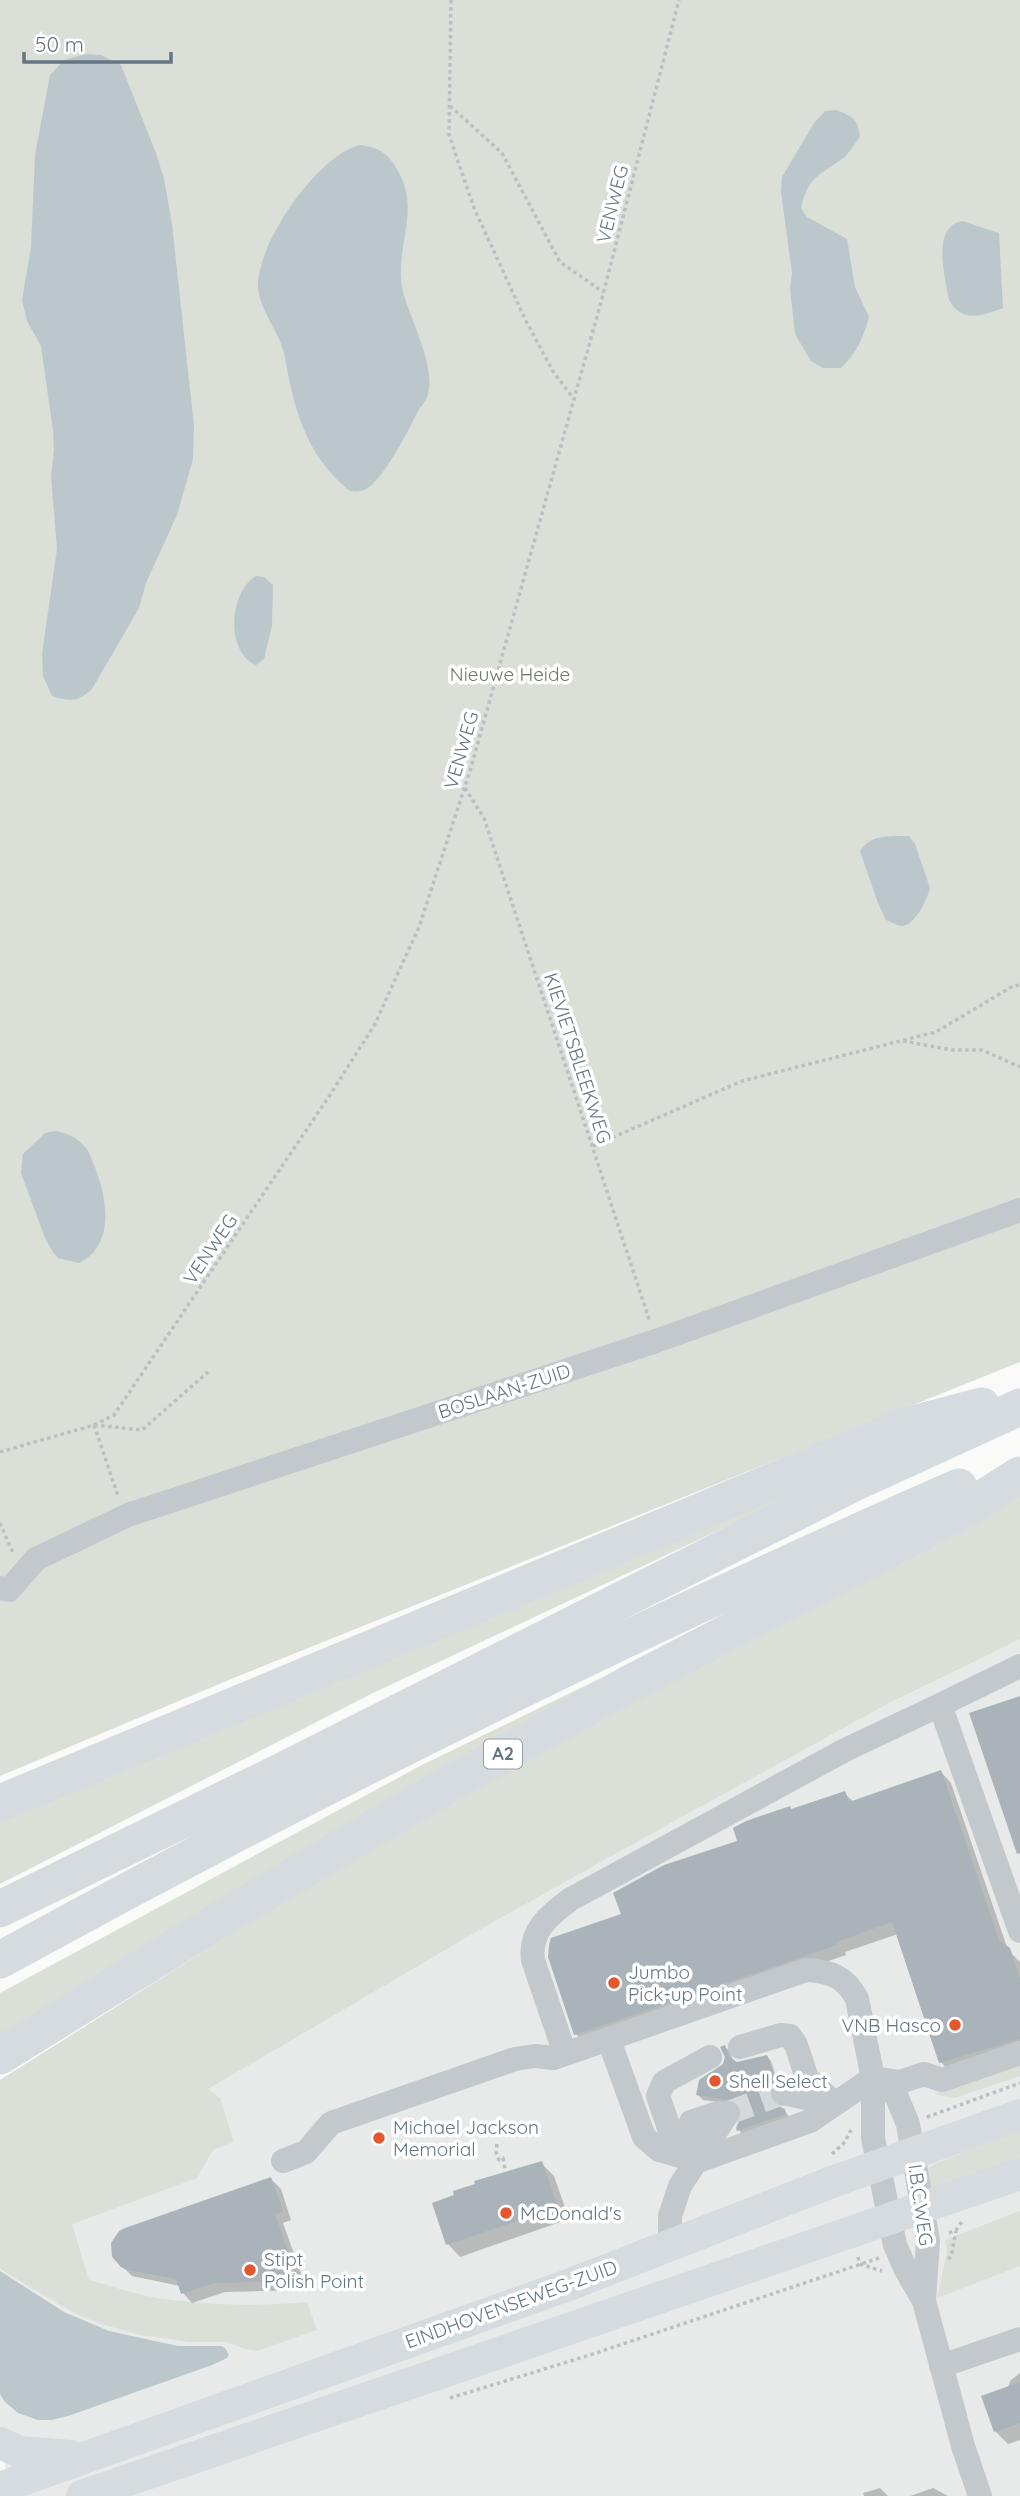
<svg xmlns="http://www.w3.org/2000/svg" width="1020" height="2496" viewBox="0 0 1020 2496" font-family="Quicksand,sans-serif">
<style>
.built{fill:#e8e9e9}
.green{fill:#dadfd7}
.water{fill:#bbc7cb}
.shadow{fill:#0003}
.building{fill:#aab3b9}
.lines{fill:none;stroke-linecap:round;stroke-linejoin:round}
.minor-tunnel{stroke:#d5d9db;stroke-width:24;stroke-dasharray:24 12;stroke-linecap:butt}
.path{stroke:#bbbfc2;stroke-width:3.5;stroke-dasharray:3.5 3.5;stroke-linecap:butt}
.minor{stroke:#c3c8cc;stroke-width:24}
.major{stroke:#d6dbdf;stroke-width:32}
.highway{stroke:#d6dbdf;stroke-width:37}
.poi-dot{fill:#e4572e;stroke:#fff;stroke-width:2.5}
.labels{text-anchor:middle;stroke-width:7;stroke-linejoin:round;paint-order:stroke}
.shield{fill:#fff;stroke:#939fa8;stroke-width:2}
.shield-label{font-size:18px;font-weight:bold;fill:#657683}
.street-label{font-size:19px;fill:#657683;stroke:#fff}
.park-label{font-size:19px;fill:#687a64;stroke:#fff}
.poi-label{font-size:19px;fill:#657683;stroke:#fff;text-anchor:start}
</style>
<rect width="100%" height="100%" fill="#fafaf8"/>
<!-- built -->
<path class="built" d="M1020,1567v929h-1007l-13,-50v-315z"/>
<!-- green -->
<path class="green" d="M0,0h1020v1362l-784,315 -236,99z
M970,1412l-599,282 -371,190v-66z
M1020,1495v144l-133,65 -220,121 -181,101 -278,163 12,9 14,44 -21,8 -16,28 -125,46 17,56c22,6 45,14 68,18 49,7 101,9 150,4l10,28 -60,21 -12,-2 -18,-7h-37l-50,-7 -42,-12 -26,-11 -72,-43v-189l460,-290z
M848,1558l-848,492v-57l420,-227z
M1020,2062v14l-66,22 -20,-4z
M1020,2131v29l-85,28 -5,-1 -5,-16 11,-8z
M1020,2211v55l-83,32 10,-46 -2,-12z"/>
<!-- water -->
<path class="water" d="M86,54l15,1 20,10 35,88 8,26 8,45 22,202 -1,33 -16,56 -31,68 -7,25 -47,81c-15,14 -23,12 -40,7l-9,-20 -1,-22 15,-105 -6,-73 3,-25 -1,-21 -12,-84 -14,-25 -5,-21 9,-53 4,-92 15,-80 14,-15z
M836,110c15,5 23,10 24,27 -6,7 -11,17 -18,22 -24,17 -34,18 -41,49l6,9 40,22 8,48 14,30c-6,21 -12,36 -28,51h-18l-12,-7 -16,-27 -5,-45 2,-16 -11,-81 1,-15 32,-54 11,-12z
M360,145c16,2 27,7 35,21 28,42 0,77 7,121 6,32 46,96 17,122 -10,20 -34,69 -53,80 -5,3 -10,2 -16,2 -32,-25 -49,-60 -58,-99 -4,-14 -5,-28 -9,-42 -6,-22 -27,-45 -25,-69 4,-43 59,-125 102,-136z
M962,221l37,12 4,75c-21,8 -42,15 -54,-8 -4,-23 -18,-73 13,-79z
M256,576l8,1 9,8 -1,41 -8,33 -8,6c-31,-13 -27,-73 0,-89z
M909,836l6,8 15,44c-3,11 -14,36 -27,38 -5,0 -12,-4 -17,-6l-8,-17 -18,-52c10,-17 32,-15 49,-15z
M55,1131c11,2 22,6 29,15 5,4 7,13 10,19 13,32 22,80 -15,98l-21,-5 -5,-6 -8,-14 -24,-65 2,-19 22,-21z
M0,2271l64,41 45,19 69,15h43l4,2 4,7 -2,3 -15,7 -144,51 -16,4h-14l-20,-7 -13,-11 -5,-8z"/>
<!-- shadow -->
<path class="shadow" d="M941,1772l10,11 57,167 12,12v89l-69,22 -10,-11 -43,-128 -53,18 1,3 -260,89 -10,-10 47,-119 169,-104 52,-18 10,9z
M725,2047l5,4 3,10 4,2 30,-7 4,5 8,25 -6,8v11l11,5 6,8 -47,17 -4,-5 6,-17 -4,-8 -38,-5 -5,-5 26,-30 3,-8z
M541,2163l13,13 15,43 -109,38 -12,-13 8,-48z
M271,2179l10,10 10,31 -8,3 24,67 -82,2 -33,11 -9,-10 -3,-7 -48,-10 -10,-10z
M1020,2373v67l-12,4 -13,-13 15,-50z
M880,2488l8,8h-24l-1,-3z
M933,2488l15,8h-38z"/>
<!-- building -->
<path class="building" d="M1020,1696v157l-3,1 -48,-141z
M941,1770l58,170 11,8 10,31v60l-81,24 -47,-141 -56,20 1,3 -263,90 -26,-78 1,-12 2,-7 70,-24 -8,-21 51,-28 73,-24 -4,-13 13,-7 44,-15 1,3 54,-18 4,11z
M725,2045l4,12 8,5 30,-7 9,26 -7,8v9l5,6 11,5 1,5 -49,17 -1,-3 7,-15 -6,-12 -41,-6 3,-15 24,-16 2,-7 -5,-10z
M542,2161l16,46 -112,38 -14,-42 22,-8 -1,-4 22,-7 -1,-3z
M271,2177l12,34 -8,3 23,67 -84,2 -33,11 -5,-15 -49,-9 -6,-3 -9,-10 -1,-14 8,-12 6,-3z
M1020,2382v41l-26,9 -13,-36z"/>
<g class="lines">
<!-- minor-tunnel -->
<path class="minor-tunnel" d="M728,2113l55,-20"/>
<!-- path -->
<path class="path" d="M451,0l-2,135 25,73 51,111 29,54 20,26
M450,106l52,47 58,109 43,30
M465,788l19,30 166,504
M903,1041l49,9h30l38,17
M593,1146l149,-65 194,-49 77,-46 7,-1
M94,1425l20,-10 216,-320 45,-71 44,-97 51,-156 130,-465 79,-306
M94,1425l24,71
M0,1452l94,-27 48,5 66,-58
M0,1523l13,30
M927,2117l93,-34
M497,2144l-1,8 3,8 4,-2 2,11
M832,2154l13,-12 6,-12
M949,2233l7,-3 7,-10
M858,2257l2,7 22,7
M948,2259l3,-2 5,-26
M450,2398l140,-43 289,-97"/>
<!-- minor -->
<path class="minor" d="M0,1588l9,2 27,-31 92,-44 528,-174 364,-131
M1020,1666l-80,39 80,226
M609,2040l35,97 15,13 39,11 112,-40 63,-43 27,4 24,-8 18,6 78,-27
M740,2047l41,-12 9,1 6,9 11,33 28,26
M565,2054l-32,-94c-4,-29 16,-45 38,-61l274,-149 95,-45
M873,2078l23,17 12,29 20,117 -4,60
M783,2093l51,11
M689,2139l2,-17 27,-9h10
M283,2161l23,-9 25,-29 184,-64 20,-3 18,2 12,-4 241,-84c24,1 40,7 51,29l16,79v60l22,107 11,25 18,31 39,145 17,50
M698,2161c-5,-25 -10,-17 -28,-30l-12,-35 6,-14 46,-25
M670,2247v-31l10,-30 48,-73
M941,2366l79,-27"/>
<!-- major -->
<path class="major" d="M0,2443l20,9 50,4
M0,2488l571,-204 261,-102 188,-67
M82,2496l938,-322"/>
<!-- highway -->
<path class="highway" d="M0,1803l906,-377 76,-20
M0,1909l276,-135 578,-291 166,-76
M0,1960c313,-172 633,-330 959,-473
M0,2056l229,-142 208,-123 192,-107 337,-175 54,-34"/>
</g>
<!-- markers -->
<g class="poi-dot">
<circle cx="614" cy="1983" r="7"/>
<circle cx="955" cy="2025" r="7"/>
<circle cx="715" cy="2081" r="7"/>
<circle cx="379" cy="2138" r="7"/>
<circle cx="506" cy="2213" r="7"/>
<circle cx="250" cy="2270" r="7"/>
</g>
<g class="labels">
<!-- shield labels -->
<rect class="shield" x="484" y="1739.5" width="38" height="29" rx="5"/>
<g class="shield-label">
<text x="503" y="1760">A2</text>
</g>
<!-- street labels -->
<g class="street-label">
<text transform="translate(612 204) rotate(-76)" y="7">VENWEG</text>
<text transform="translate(461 750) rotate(-74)" y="7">VENWEG</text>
<text transform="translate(578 1058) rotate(72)" y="7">KIEVIETSBLEEKWEG</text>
<text transform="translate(210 1249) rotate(-56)" y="7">VENWEG</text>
<text transform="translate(504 1391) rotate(-18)" y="7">BOSLAAN-ZUID</text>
<text transform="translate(921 2205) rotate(82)" y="7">I.B.C.WEG</text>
<text transform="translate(511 2304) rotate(-20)" y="7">EINDHOVENSEWEG-ZUID</text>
</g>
<!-- park labels -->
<g class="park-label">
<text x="510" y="681">Nieuwe Heide</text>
</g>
<!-- poi labels -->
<g class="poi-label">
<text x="628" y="1979">Jumbo<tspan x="628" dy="22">Pick-up Point</tspan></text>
<text x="941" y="2032" text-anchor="end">VNB Hasco</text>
<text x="729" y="2088">Shell Select</text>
<text x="393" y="2134">Michael Jackson<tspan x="393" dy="22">Memorial</tspan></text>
<text x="520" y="2220">McDonald's</text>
<text x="264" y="2266">Stipt<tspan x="264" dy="22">Polish Point</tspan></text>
</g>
</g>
<!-- scale -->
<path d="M24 52v10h147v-10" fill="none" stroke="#657683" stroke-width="3.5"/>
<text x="35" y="52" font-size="21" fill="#657683" stroke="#ffffff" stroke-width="5" paint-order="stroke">50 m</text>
</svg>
